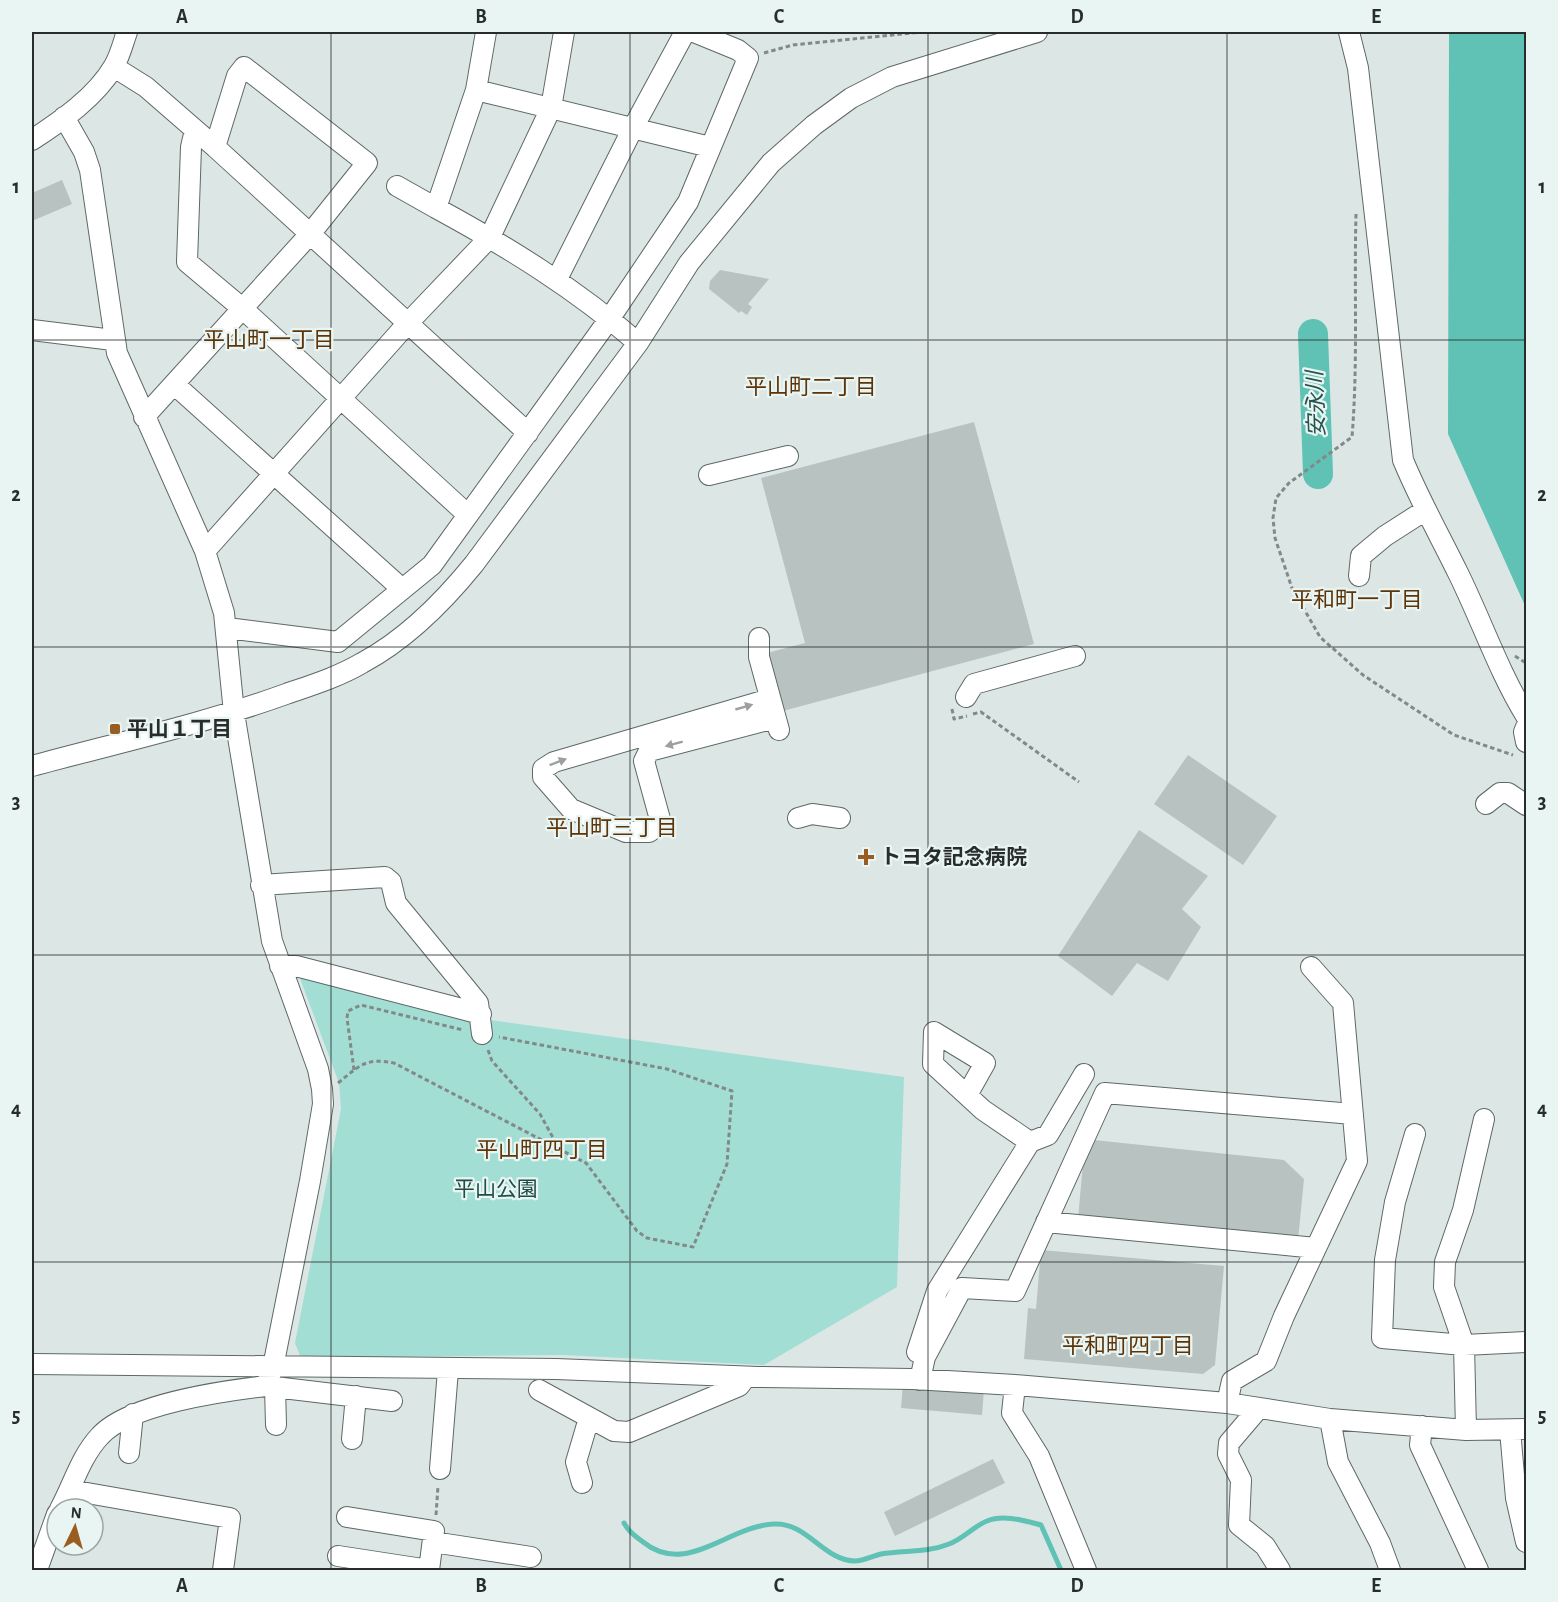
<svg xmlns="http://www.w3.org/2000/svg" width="1558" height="1602" viewBox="0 0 1558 1602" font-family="'Alegreya Sans','Noto Sans JP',sans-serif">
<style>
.green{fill:#a3ded5}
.water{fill:#5fc2b5}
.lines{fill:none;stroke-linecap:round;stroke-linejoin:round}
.stream{stroke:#5fc2b5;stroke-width:5}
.river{stroke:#5fc2b5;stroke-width:30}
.building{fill:#b8c3c1}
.minor-casing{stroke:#5e6866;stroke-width:22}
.path{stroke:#828a89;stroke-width:3;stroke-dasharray:4.5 3;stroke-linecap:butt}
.minor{stroke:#fff;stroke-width:20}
.oneway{fill:#9ea0a0}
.grid{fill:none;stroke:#282d2c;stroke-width:1.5;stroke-opacity:0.55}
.poi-dot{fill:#9a5d21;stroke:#e9f5f3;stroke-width:2}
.labels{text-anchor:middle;stroke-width:4.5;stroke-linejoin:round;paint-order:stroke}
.poi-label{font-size:21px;font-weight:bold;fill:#282d2c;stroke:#e9f5f3;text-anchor:start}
.park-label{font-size:21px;fill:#204d47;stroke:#e9f5f3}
.neighbourhood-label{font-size:22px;fill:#5d3408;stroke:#e9f5f3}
.water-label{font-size:22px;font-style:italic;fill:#26524c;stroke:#e9f5f3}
.neatline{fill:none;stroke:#282d2c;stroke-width:2}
.grid-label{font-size:20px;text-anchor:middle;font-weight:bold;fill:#282d2c}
</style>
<rect width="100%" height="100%" fill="#dce7e5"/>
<!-- green -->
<path class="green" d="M298,973l178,45 428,59 -7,210 -133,78 -202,-10 -261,3 -6,-15 46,-234 -2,-26z"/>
<!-- water -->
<path class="water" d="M1449,32h77v576l-78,-174z"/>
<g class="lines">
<!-- stream -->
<path class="stream" d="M624,1523c5,9 11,13 19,19 44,35 84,-16 131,-18 33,-2 50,37 81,37 9,0 17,-5 26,-7 23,-4 46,-1 68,-10 14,-5 25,-18 38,-23 17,-7 38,0 54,4l20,45"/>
<!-- river -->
<path class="river" d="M1313,334l5,140"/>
</g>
<!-- building -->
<path class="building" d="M62,180l10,24 -40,17v-28z
M720,270l49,9 -21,25 4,3 -5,8 -6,-4 -2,2 -30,-24 1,-8z
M974,422l60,222 -255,68 -16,-58 42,-11 -44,-165z
M1188,755l89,61 -34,49 -89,-61z
M1139,830l69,46 -26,33 19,18 -33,54 -31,-18 -25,33 -54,-40z
M1094,1140l190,20 20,19 -6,61 -220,-21 6,-67z
M1041,1250l183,16 -9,99 -12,9 -179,-15 4,-51 8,1z
M903,1382l81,7 -2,26 -81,-7z
M993,1459l12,24 -110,53 -11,-24z"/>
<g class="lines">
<defs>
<path id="minor" d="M486,32l-10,58 -40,118c72,39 140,81 202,135
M1349,32l9,36 45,392c17,41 37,76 56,115 23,47 40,97 67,141
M114,67l32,20 69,60 313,286
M476,90l234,57
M195,130l-4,17 -4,115 56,47 225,206
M32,140c29,-19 64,-43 82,-74 6,-10 9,-23 13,-34
M397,186l39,22
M557,279l76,-151 52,-96
M32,330l81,10
M174,384l227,204
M144,417l166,-183 57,-71 -123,-96 -7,9 -22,71
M709,475l79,-19
M205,551l202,-227 83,-87 61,-129 13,-76
M1359,576l2,-20 24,-20 39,-25
M227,628l111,14 94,-77 178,-247 78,-116 60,-144 -10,-8 -44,-18
M759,638v19l20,73
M966,697l8,-13 101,-28
M766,700l-212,62 -11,7v8l28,32 55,23h23l12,-9 -17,-62 5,-10 122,-32
M1526,727l-2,5 2,10
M32,766c85,-23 171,-42 254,-72 26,-9 52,-17 76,-31 43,-23 82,-62 112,-99l164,-221 51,-80 82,-100 43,-38 37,-27 41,-21 145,-45
M1486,804l14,-11h8l18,12
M798,818l14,-4 28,4
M261,885l124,-8 6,5 5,21 82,100 4,31
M280,966h16l185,48
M967,1095l18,-32 -51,-31 -1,32 50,46 47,32
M1415,1134l-20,68 -10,58 -3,78 82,7 -20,-58 1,-25 18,-52 21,-91
M1046,1222l270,26
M917,1352l20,-61 93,-149 18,-7 36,-61
M32,1364l524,5 202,8 155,2 102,6 212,18 103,16 136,11 60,-1
M920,1380l5,-23 37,-69 53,3 90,-198 248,21
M1015,1385l-3,28 27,43 47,114
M266,1386l126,15
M275,1387l1,38
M539,1390l75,41 15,1 110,-46 7,-9
M1227,1403l5,-22 34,-20 18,-45 73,-155 -14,-158 -32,-36
M1258,1409l-29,34 -1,11 13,26 -2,45 26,21 15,24
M1330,1419l8,43 42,81 10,27
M1422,1426l-2,19 58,125
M1466,1430l-2,-85 62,-3
M1510,1430l6,68 10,44
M352,1439l4,-43
M129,1453l4,-39
M440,1469l8,-99
M582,1483l-6,-21 13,-44
M70,1490l160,28 -7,52
M60,1509c13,-24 21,-53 40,-73 29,-32 123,-45 166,-50l7,-19 37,-186 13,-77 -1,-15 -4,-20 -46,-128 -38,-228 -10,-100 -19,-62 -88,-198 -27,-183 -6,-18 -20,-35
M347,1517l87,14 -5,39
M433,1542l98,15
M338,1556l91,14
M37,1570l20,-56"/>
</defs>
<!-- minor casing -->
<use href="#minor" class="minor-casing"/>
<!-- path -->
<path class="path" d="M764,53l29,-8 128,-13
M1356,214c-2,75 2,149 -4,223l-63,46 -13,15 -3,20 2,20 17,50 28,49 43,38 91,60 59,20
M1515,656l11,7
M952,709l2,10 13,-3
M973,714l8,-2 98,70
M488,1050l4,11 48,53 17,31
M354,1070l-7,-52 1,-7 13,-6 102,25
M338,1083c21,-17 28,-26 56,-20l192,100 51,68 10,7 46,9 34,-83 5,-73 -65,-22 -168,-32
M436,1515l2,-29"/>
<!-- minor -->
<use href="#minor" class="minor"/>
</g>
<!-- one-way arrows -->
<defs><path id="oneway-solid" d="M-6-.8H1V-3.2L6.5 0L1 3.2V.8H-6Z" transform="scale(1.5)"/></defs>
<g class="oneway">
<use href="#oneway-solid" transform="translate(744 707) rotate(-16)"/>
<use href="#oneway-solid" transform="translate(674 744) rotate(165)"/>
<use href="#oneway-solid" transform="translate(558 762) rotate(-21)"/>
</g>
<!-- grid -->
<path class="grid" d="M331,32v1538M630,32v1538M928,32v1538M1227,32v1538M32,340h1494M32,647h1494M32,955h1494M32,1262h1494"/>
<!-- markers -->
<g class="poi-dot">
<rect x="109" y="723" width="12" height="12" rx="3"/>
<path d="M863 848h6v6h6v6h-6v6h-6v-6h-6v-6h6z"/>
</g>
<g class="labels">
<!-- poi labels -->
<g class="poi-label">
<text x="127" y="736">平山１丁目</text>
<text x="880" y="864">トヨタ記念病院</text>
</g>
<!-- park labels -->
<g class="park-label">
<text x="496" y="1196">平山公園</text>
</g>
<!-- neighbourhood labels -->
<g class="neighbourhood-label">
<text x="269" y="347">平山町一丁目</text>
<text x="811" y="394">平山町二丁目</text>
<text x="1357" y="607">平和町一丁目</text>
<text x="612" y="835">平山町三丁目</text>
<text x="542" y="1157">平山町四丁目</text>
<text x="1128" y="1353">平和町四丁目</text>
</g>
<!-- water labels -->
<g class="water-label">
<text transform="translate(1315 404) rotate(-92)" y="8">安永川</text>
</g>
</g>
<!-- border -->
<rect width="1558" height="1602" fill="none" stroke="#e9f5f3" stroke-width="66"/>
<!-- north arrow -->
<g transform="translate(75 1527) rotate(5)"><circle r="28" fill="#e9f5f3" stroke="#9ca5a3" stroke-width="1.5"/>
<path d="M0-4.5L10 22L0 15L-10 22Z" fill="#9a5d21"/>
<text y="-9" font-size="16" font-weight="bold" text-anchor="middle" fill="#282d2c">N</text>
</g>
<rect x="33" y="33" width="1492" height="1536" class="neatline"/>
<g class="grid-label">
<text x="182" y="23">A</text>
<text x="481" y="23">B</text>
<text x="779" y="23">C</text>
<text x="1077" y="23">D</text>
<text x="1376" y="23">E</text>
<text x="16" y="193">1</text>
<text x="1542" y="193">1</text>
<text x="16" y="501">2</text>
<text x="1542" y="501">2</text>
<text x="16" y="808">3</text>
<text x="1542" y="808">3</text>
<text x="16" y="1115">4</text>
<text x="1542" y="1115">4</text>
<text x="16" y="1422">5</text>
<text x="1542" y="1422">5</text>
<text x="182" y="1592">A</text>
<text x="481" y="1592">B</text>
<text x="779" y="1592">C</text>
<text x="1077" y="1592">D</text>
<text x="1376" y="1592">E</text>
</g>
</svg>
